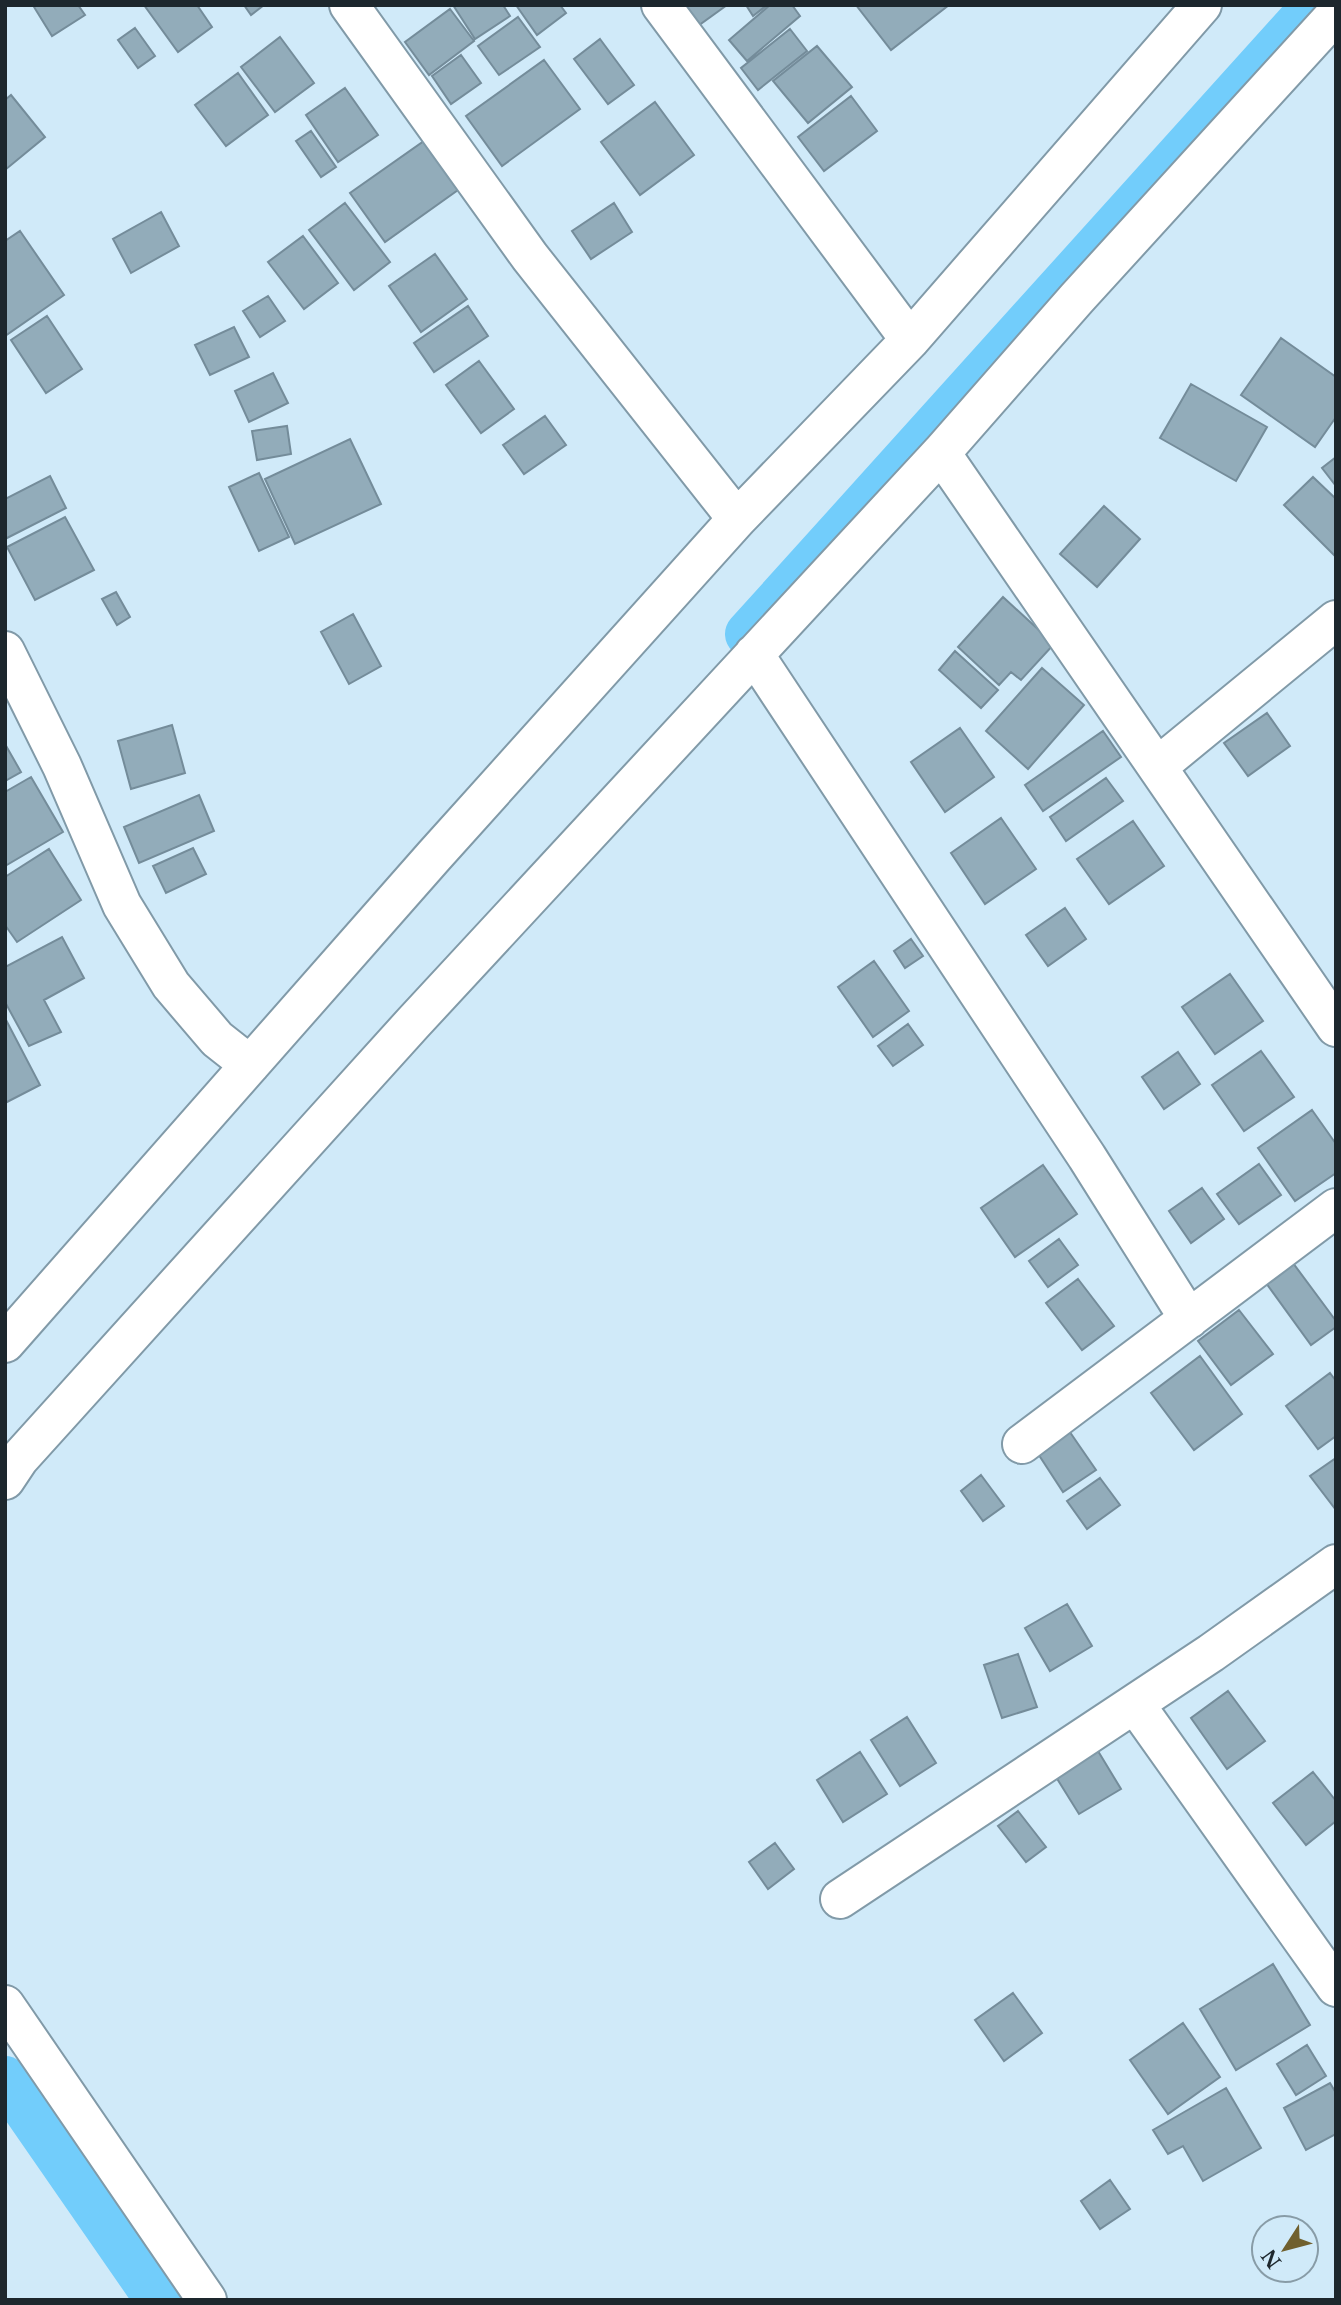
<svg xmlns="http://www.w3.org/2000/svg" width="1341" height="2305" viewBox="0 0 1341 2305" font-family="'Libre Baskerville',serif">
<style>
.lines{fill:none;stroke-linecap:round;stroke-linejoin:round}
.canal{stroke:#72cdfb;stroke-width:46}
.building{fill:#92acba;stroke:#748c9a;stroke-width:2}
.minor-casing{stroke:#819aa8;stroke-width:42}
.minor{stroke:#fff;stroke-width:38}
</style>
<rect width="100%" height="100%" fill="#d0eaf9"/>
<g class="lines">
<!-- canal -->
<path class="canal" d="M748,634l567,-629
M5,2079l153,221"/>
</g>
<!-- building -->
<path class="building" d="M36,5h42l7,10 -33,21 -18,-29z
M144,5h53l15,22 -34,25z
M244,5h20l-13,10z
M453,5h50l7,11 -35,23z
M516,5h44l6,8 -29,22z
M678,5h49l-32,23z
M746,5h21l-14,11z
M770,5h22l8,11 -53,45 -18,-21z
M856,5h93l-58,45z
M450,9l24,32 -45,34 -24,-33z
M518,17l22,30 -41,28 -21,-29z
M135,28l20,28 -17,12 -20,-28z
M790,29l17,22 -49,39 -17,-22z
M280,37l34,46 -39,29 -34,-45z
M600,39l34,46 -26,19 -34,-45z
M817,46l35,41 -44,36 -35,-42z
M461,55l20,28 -30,21 -19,-28z
M544,60l36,49 -78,57 -36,-50z
M238,73l30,42 -42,31 -31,-41z
M345,88l33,47 -40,27 -32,-47z
M11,95l34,42 -40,33v-70z
M851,96l26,35 -53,40 -26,-34z
M655,102l39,53 -54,40 -39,-53z
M311,131l25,36 -15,10 -25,-36z
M424,141l34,49 -73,52 -35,-49z
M345,203l45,59 -36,28 -45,-60z
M614,203l18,29 -41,27 -19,-28z
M161,212l18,34 -48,27 -18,-34z
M20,231l44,64 -59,41v-95z
M303,236l35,47 -34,26 -36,-47z
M435,254l32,45 -46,33 -32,-46z
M268,296l17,25 -25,16 -17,-26z
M468,306l20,30 -54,36 -20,-29z
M47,316l35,53 -36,24 -35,-53z
M234,327l15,30 -39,18 -15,-30z
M1281,338l55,39v40l-21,30 -74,-52z
M479,361l35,48 -33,24 -35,-48z
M273,373l15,30 -39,19 -14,-31z
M1191,384l76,43 -31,54 -76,-43z
M545,416l21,29 -42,29 -21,-29z
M287,426l4,28 -34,6 -5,-29z
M350,439l31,65 -86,40 -30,-65z
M1336,457v29l-14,-18z
M259,473l30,64 -30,14 -30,-64z
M50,476l16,32 -61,31v-40z
M1313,477l23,22v58l-52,-52z
M1104,506l36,33 -43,48 -37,-33z
M65,517l29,53 -59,30 -28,-53z
M116,592l14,25 -13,8 -15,-26z
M1003,597l51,47 -33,36 -10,-8 -12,13 -41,-38z
M353,614l28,52 -32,18 -28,-52z
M955,651l43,39 -17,18 -42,-38z
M1042,668l42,37 -56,64 -42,-38z
M1267,713l23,33 -42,30 -24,-33z
M172,725l13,48 -54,16 -13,-48z
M960,728l34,49 -49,35 -34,-50z
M1103,731l18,26 -78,54 -18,-26z
M5,744l16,28 -16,9z
M31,777l32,55 -58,34v-74z
M1106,778l17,23 -57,40 -16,-24z
M199,795l15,36 -75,32 -15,-36z
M1001,818l35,51 -51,35 -34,-51z
M1133,821l31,45 -55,38 -32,-45z
M193,848l13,26 -40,19 -13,-27z
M49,849l32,51 -64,42 -12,-17v-48z
M1065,908l21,31 -38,27 -22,-31z
M62,937l22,41 -40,22 17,32 -32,14 -24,-44v-35z
M911,939l12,17 -18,12 -11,-17z
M874,961l35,50 -36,26 -35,-50z
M1230,974l33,47 -48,33 -33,-47z
M5,1018l35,67 -35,18z
M908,1024l15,21 -30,21 -15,-20z
M1261,1051l33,46 -50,34 -32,-46z
M1178,1052l22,32 -36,25 -22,-32z
M1312,1110l24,34v29l-41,28 -37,-53z
M1259,1164l22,31 -42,29 -22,-30z
M1043,1165l34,49 -62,43 -34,-49z
M1202,1188l22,31 -33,24 -22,-32z
M1059,1239l19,26 -30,22 -19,-26z
M1293,1263l43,58v6l-25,18 -45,-62z
M1078,1279l36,47 -32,24 -36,-47z
M1239,1310l34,44 -42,31 -33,-44z
M1200,1356l42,58 -48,36 -43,-57z
M1330,1373l6,8v55l-18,13 -32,-43z
M1065,1425l31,45 -33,22 -30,-46z
M1336,1458v52l-26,-34z
M981,1475l23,31 -21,15 -22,-30z
M1100,1478l20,27 -33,24 -20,-28z
M1067,1604l25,42 -42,25 -25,-43z
M1018,1654l19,53 -35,11 -18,-53z
M1228,1691l37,50 -38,28 -36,-51z
M907,1717l29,46 -36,23 -29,-46z
M1098,1751l23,38 -42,25 -23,-37z
M860,1752l27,42 -44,28 -26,-42z
M1313,1772l23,29v20l-30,24 -33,-42z
M1018,1811l28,36 -20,15 -28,-36z
M775,1843l19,26 -26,20 -19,-27z
M1273,1964l37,61 -74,45 -36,-61z
M1013,1993l29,40 -38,28 -29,-41z
M1183,2023l37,54 -52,37 -38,-54z
M1307,2045l19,31 -30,19 -19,-31z
M1330,2083l6,10v41l-30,16 -22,-42z
M1226,2088l35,60 -58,33 -20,-35 -15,8 -15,-24z
M1110,2180l20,29 -30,20 -19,-28z"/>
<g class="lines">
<defs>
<path id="minor" d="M349,5l181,252 207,262
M661,5l249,335
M941,453l395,574
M5,651l57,115 60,139 49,80 46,54 33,26
M754,654l333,503 102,162
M1157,767l179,-147
M5,1343l429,-487 303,-337 173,-179 292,-335
M1022,1444l314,-236
M5,1480l14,-21 394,-436 528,-570 136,-155 259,-284
M1135,1704l201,283
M840,1899l371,-246 125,-89
M5,2005l202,295"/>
</defs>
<!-- minor casing -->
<use href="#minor" class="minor-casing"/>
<!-- minor -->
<use href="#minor" class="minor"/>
</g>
<!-- border -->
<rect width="1341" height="2305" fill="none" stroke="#1d272d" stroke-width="14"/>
<!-- north arrow -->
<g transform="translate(1285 2249) rotate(234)"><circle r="33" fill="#d0eaf9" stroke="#889ca7" stroke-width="2"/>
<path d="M0-5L12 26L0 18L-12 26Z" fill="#70602e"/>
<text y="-10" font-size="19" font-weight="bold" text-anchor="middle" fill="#1d272d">N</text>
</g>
</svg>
